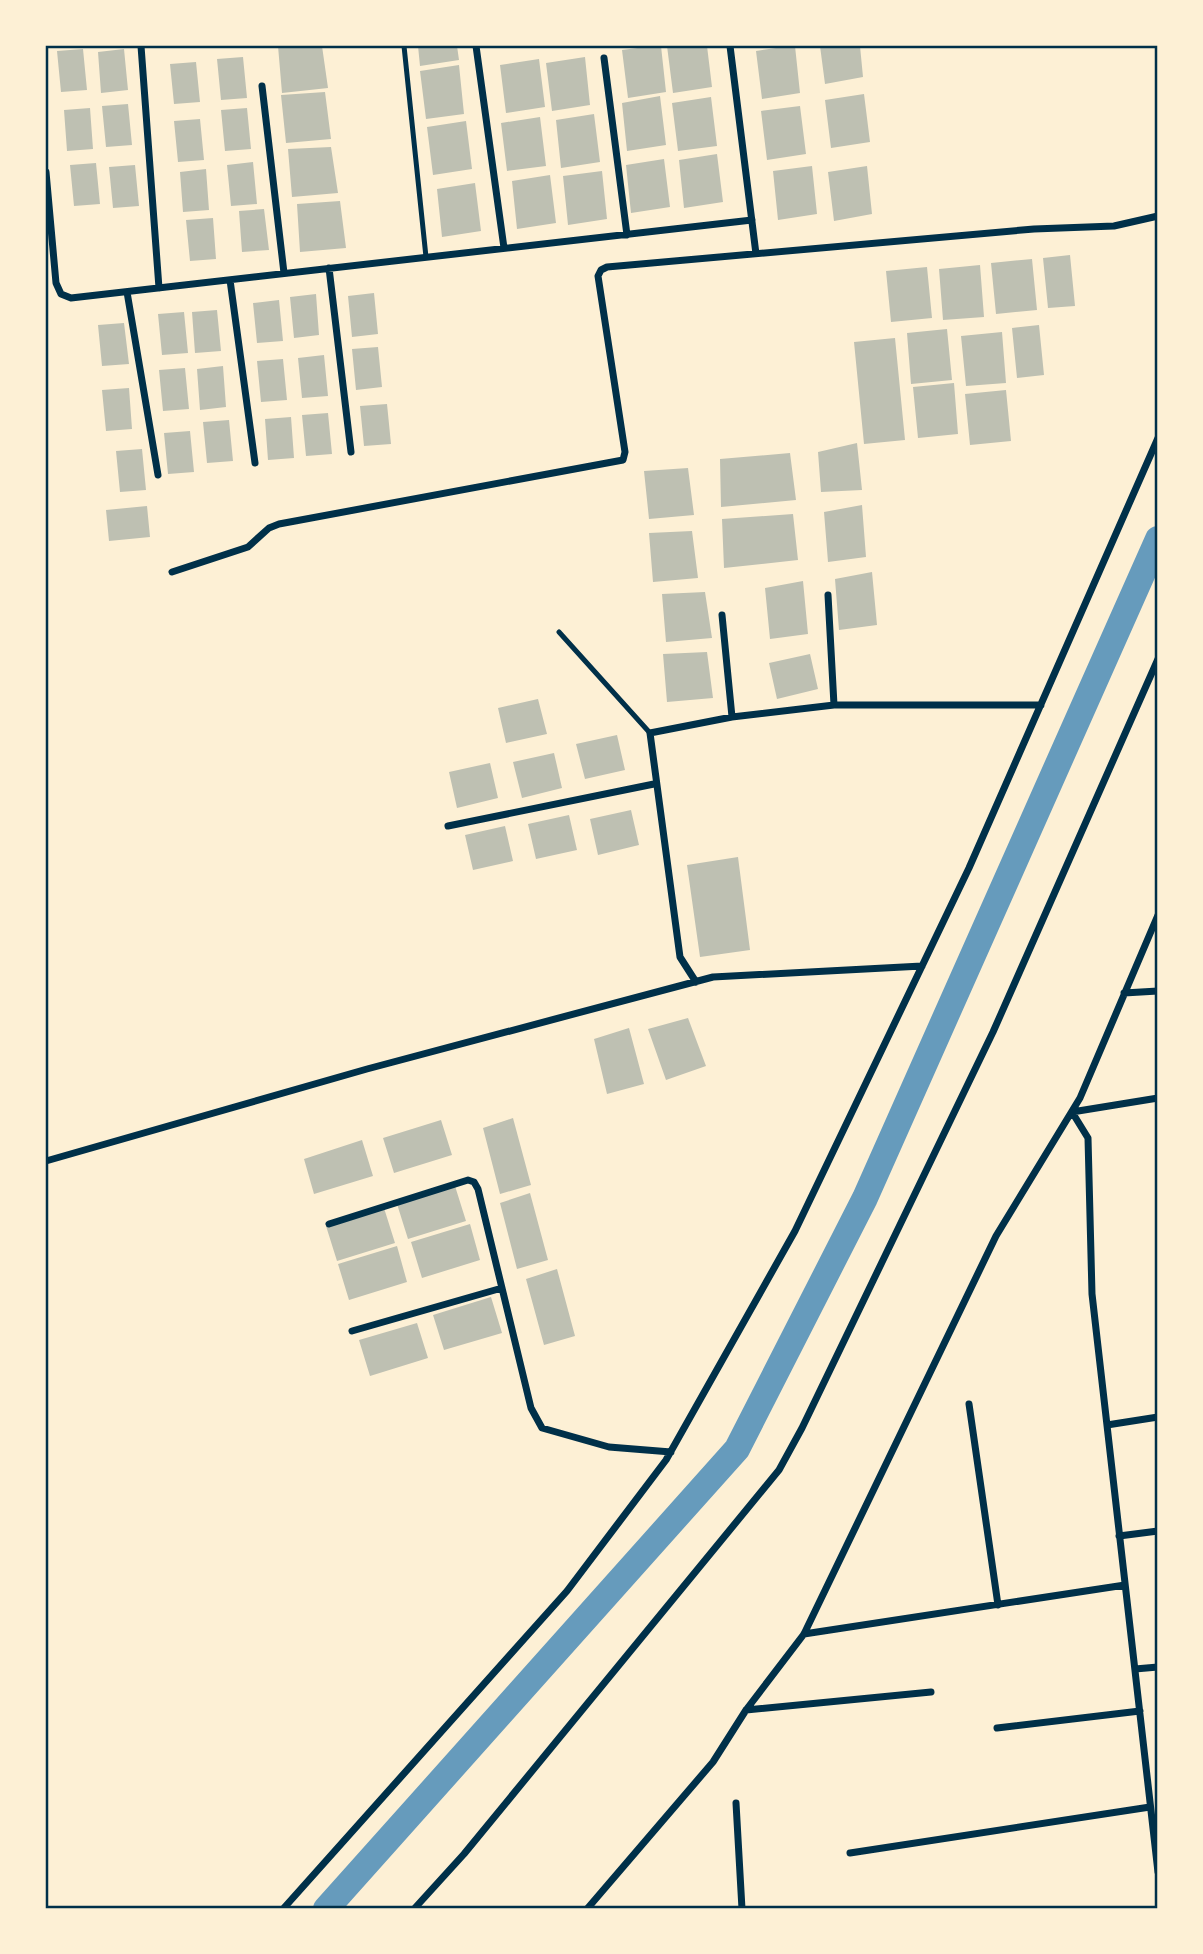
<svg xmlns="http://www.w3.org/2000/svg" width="1203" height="1954" viewBox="0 0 1203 1954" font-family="Overpass,sans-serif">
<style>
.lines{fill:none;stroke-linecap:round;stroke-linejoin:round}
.canal{stroke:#669bbc;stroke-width:26}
.building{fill:#bec0b2}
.service{stroke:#003049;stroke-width:5}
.minor{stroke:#003049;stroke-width:7}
.neatline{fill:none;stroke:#003049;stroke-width:2.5}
</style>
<rect width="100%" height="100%" fill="#fdf0d5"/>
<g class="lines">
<!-- canal -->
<path class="canal" d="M326,1909l411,-460 128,-251 293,-659"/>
</g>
<!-- building -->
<path class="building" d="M278,46h44l6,42 -46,5z
M418,46h39l2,14 -39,6z
M653,46h8l5,46 -38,6 -6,-48z
M667,46h40l5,41 -39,6z
M790,46h5l5,47 -38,6 -6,-48z
M820,46h40l3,31 -38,7z
M83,49l4,41 -26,2 -4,-41z
M124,49l4,41 -27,3 -3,-41z
M243,57l4,41 -26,2 -4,-41z
M585,57l5,48 -38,6 -6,-48z
M539,59l6,48 -39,6 -6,-48z
M196,62l4,40 -26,2 -4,-40z
M459,65l5,49 -38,5 -6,-48z
M325,92l6,47 -45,4 -5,-48z
M864,94l6,48 -39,6 -6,-48z
M660,96l6,49 -39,6 -5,-48z
M711,97l6,49 -39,5 -6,-48z
M128,104l4,41 -26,2 -4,-41z
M800,106l6,48 -39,6 -6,-49z
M90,108l3,41 -26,2 -3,-41z
M247,108l4,41 -26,2 -4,-41z
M594,114l6,48 -39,6 -5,-48z
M540,117l6,49 -39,5 -6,-48z
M200,119l4,41 -26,2 -4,-41z
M466,121l6,48 -39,6 -6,-48z
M331,147l7,46 -46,4 -4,-48z
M717,154l6,48 -39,6 -5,-48z
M664,159l6,48 -39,6 -5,-48z
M253,162l4,42 -26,2 -4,-41z
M96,163l4,41 -26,2 -4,-41z
M135,165l4,41 -26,2 -4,-41z
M812,166l5,48 -39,6 -5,-49z
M867,166l5,48 -38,7 -6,-49z
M206,169l3,41 -26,2 -3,-40z
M602,171l5,48 -39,6 -5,-49z
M550,175l6,48 -39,6 -5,-48z
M475,183l6,48 -39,6 -5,-48z
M340,201l6,47 -46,4 -3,-48z
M264,209l5,41 -27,2 -3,-41z
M213,218l3,41 -26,2 -4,-41z
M1070,255l5,51 -27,2 -5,-50z
M1032,259l5,51 -41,4 -5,-51z
M980,265l4,52 -41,3 -4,-51z
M927,267l5,51 -41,4 -5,-51z
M374,293l4,41 -26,3 -4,-41z
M316,294l3,41 -25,3 -4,-41z
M279,300l4,41 -26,2 -4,-40z
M217,310l4,41 -26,2 -3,-41z
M184,312l4,41 -26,2 -4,-41z
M124,323l5,41 -27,2 -4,-41z
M1039,325l5,50 -27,3 -5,-50z
M947,329l5,51 -41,4 -4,-51z
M1002,332l4,51 -40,3 -5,-50z
M895,338l10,102 -41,4 -10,-102z
M378,347l4,40 -26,3 -4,-41z
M324,355l4,41 -26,2 -4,-40z
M283,359l4,41 -26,2 -4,-41z
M223,366l3,41 -26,3 -3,-41z
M185,368l4,41 -26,2 -4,-41z
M954,383l4,51 -40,4 -5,-51z
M129,388l3,41 -26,2 -4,-41z
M1006,390l5,51 -41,4 -5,-51z
M387,404l4,40 -27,2 -4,-40z
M328,413l4,41 -26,2 -4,-41z
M291,417l3,41 -26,2 -3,-41z
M229,420l4,41 -26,2 -4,-41z
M190,431l4,41 -26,2 -4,-41z
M857,443l5,47 -41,2 -3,-40z
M142,449l4,41 -26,2 -4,-41z
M790,453l6,47 -75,7 -1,-48z
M688,468l6,47 -45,4 -5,-48z
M862,505l4,52 -38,5 -4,-50z
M147,506l3,31 -41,4 -3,-31z
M793,514l5,46 -74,8 -2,-49z
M692,531l6,47 -45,4 -4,-49z
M872,572l5,53 -38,5 -4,-51z
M803,581l5,53 -38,5 -5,-51z
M705,592l7,46 -46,4 -4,-48z
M707,652l6,46 -46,4 -4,-48z
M810,654l8,35 -41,10 -8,-36z
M538,699l9,35 -41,9 -8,-35z
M617,735l8,35 -40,9 -9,-35z
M554,753l8,35 -40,10 -9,-36z
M490,763l8,35 -41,10 -8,-36z
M631,810l8,35 -41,10 -8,-36z
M569,815l8,35 -41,9 -8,-35z
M505,826l8,35 -40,9 -8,-35z
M738,857l12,93 -50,7 -13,-92z
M688,1018l18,48 -40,14 -18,-51z
M629,1028l15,56 -37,10 -13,-55z
M513,1118l18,67 -31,9 -17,-66z
M441,1120l11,35 -58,18 -11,-35z
M362,1140l11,36 -59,18 -10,-35z
M455,1186l11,35 -58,18 -11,-35z
M530,1193l18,67 -31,9 -17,-66z
M384,1208l11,35 -58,18 -11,-35z
M470,1224l10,36 -58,18 -11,-36z
M397,1246l10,36 -58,18 -11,-36z
M557,1269l18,67 -31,9 -18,-66z
M491,1297l11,36 -58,17 -11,-35z
M417,1323l11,35 -58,18 -11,-36z"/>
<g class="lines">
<!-- service -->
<path class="service" d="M404,46l22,211
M559,632l91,101"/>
<!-- minor -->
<path class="minor" d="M141,46l18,242
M476,46l28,202
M730,46l26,208
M604,58l23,177
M262,86l22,187
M46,172l10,111 5,11 10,4 681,-78
M329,268l22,184
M230,280l25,183
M127,292l31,183
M172,572l76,-25 21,-19 10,-4 344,-64 2,-8 -27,-176 3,-6 6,-3 427,-38 80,-3 44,-10
M828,595l6,110
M722,615l10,102
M448,826l206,-42
M696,982l-16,-25 -30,-224 82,-16 102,-12h207
M1124,993l34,-2
M1158,1098l-86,14 16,26 4,156 66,578
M46,1161l321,-92 346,-92 209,-11
M329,1224l139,-44 6,2 4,7 53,219 11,20 67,19 62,5
M352,1331l150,-43
M969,1404l29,201
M1107,1425l51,-8
M1119,1536l39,-5
M804,1634l321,-49
M1135,1669l23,-2
M746,1710l185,-18
M997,1728l143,-17
M736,1803l6,106
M850,1853l300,-46
M283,1909l284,-318 99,-131 129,-229 174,-363 189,-430
M414,1909l50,-55 315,-384 23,-42 191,-396 165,-373
M587,1909l126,-147 33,-52 58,-76 192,-398 84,-138 78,-183"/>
</g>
<!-- border -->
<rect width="1203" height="1954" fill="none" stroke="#fdf0d5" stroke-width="94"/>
<rect x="47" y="47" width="1109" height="1860" class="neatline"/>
</svg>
